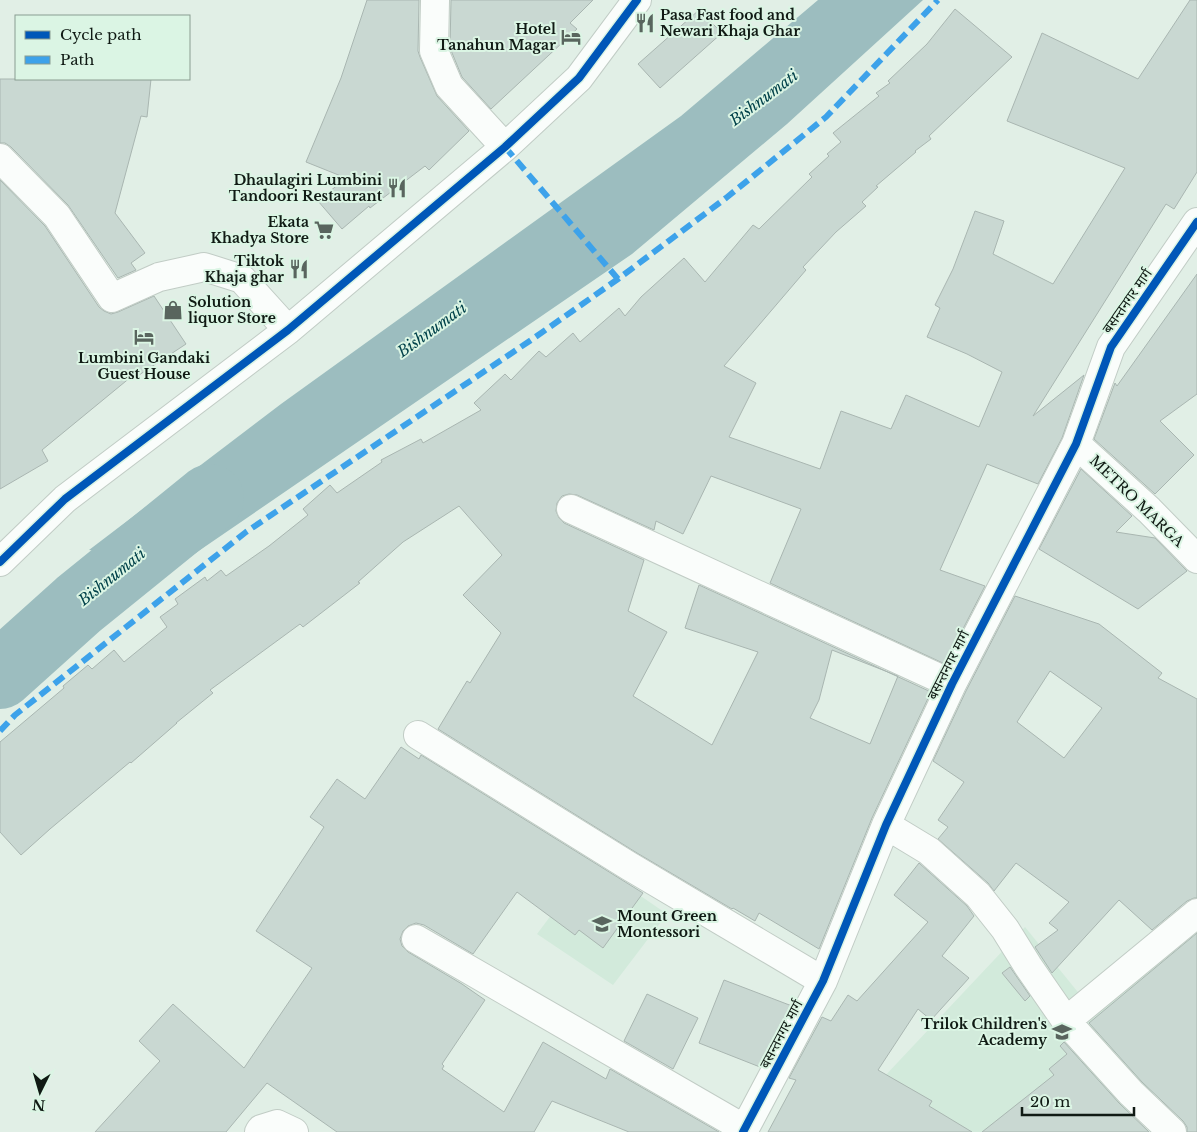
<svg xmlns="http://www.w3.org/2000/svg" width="1197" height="1132" viewBox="0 0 1197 1132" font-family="'Libre Baskerville','Noto Sans Devanagari',serif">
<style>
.built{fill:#d2eadb}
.water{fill:#9cbdbf}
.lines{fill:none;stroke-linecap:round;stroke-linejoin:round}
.river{stroke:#9cbdbf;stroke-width:68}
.building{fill:#c9d8d2;stroke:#a9b6b1;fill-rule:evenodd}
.minor-casing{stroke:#c1ccc5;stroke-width:30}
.minor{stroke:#fafdfb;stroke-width:28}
.quiet{stroke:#3da2ea;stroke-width:6;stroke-dasharray:12 6;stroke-linecap:butt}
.cycleway-casing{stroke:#dbf5e4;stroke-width:11}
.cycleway{stroke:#0057b8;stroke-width:8}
.labels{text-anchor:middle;stroke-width:4;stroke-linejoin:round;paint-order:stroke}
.poi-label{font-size:14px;font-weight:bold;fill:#101a14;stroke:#dbf5e4;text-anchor:end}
.street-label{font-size:14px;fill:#101a14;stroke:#dbf5e4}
.water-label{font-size:15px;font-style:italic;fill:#004149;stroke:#dbf5e4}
</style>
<rect width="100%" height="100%" fill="#e1efe6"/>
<!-- built -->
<path class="built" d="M591,862l76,52 -54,71 -76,-51z
M1197,913v144l-69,56 -32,19h-184l-45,-37 158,-168 65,80z"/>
<!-- water -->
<path class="water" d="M818,0h105l-136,124 -155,130 -448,307 -95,-11 192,-146 400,-288z"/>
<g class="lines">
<!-- river -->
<path class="river" d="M0,675l79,-71 131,-106"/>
</g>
<!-- building -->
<path class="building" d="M367,0h52l-1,51 2,6 17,39 32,35 -40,39 -4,-4 -55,42 -1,-2 -27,23 -24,-28 28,-23 -40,-16 35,-84z
M451,0h142l-23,23 7,6 -86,80 -29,-32 -12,-29z
M1190,0h7v172l-23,37 -8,-5 -133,212 51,-41 -22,63 -24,46 -51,-20 -47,106 45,16 -40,78 -175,-81 31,-74 -90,-33 -28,58 -27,-13 -2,9 -77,-35 -8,-1 -7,2 -5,7 -1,8 3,7 5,5 80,37 -16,51 39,21 -34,64 79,49 46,-93 -73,-24 14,-43 232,107 -59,126 -53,131 -60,-36 -4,8 -22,-13 -1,1 -95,-56 -199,-124 29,-48 3,2 31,-50 -38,-38 39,-40 -43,-49 -56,36 -45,40 2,1 -57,44 -3,-3 -90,66 3,3 -37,30h1l-46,40 -1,-1 -80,67 -29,26 -21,-23v-90l64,-54 -1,-2 25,-21 4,4 22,-19 10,12 43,-35 -7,-10 18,-13 -3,-5 30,-22 2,4 14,-11 5,6 43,-30 39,-31 -5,-6 27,-24 7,8 45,-31 -1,-2 40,-21 2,4 58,-33 -7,-7 31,-29 6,6 28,-29 7,6 27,-24 7,9 39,-34 6,8 16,-19 43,-39 21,24 48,-57 6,4 53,-52 -3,-3 20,-18 -2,-2 14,-12 -8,-9 46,-37 -3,-3 14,-10 -2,-2 39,-37 28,-35 57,48 -83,79 2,3 -16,12 1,1 -40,34 2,1 -16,15 4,4 -30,26 -33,35 3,3 -82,96 32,17 -27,54 91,32 21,-58 50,18 15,-34 73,32 23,-55 -35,-18 -40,-17 13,-29 -5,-3 18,-36 22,-58 29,10 -11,33 60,30 72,-116 -118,-47 35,-88 96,46zM832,650l66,26 -28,68 -60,-26 9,-18z
M699,10l23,23 -62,55 -22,-24z
M0,79h151l-4,38 -6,-1 -26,97 30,40 -14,10 5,7 -18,8 -50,-73 -57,-58 -6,-4h-5z
M0,180l45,46 54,81 5,4 7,3 7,-2 36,-16 32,48 -47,31 -2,-3 -95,78 6,11 -48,28z
M1197,274v120l-37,27 34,34 -39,39 -61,-55 21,-56 2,3z
M1081,469l51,47 -16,16 39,6 32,33 -49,38 -99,-60z
M1015,596l84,28 63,49 -4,5 39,21v199h-3l-7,3 -35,29 -33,-30 -67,73 -17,-26 23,-17 -9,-7 20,-21 -53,-39 -22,28 -6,-8 -50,-44 10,-12 -10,-7 26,-38 -31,-21 33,-70zM1050,671l52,37 -38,50 -47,-36z
M401,747l18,12 2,-4 222,138 -40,55 -24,-18 -4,5 -58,-43 -44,62 -49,-29 -8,-2 -8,3 -5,5 -3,8 2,7 6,6 54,32 23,16 -43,64 2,2 -2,3 62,43 39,-70 63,37 4,-10 109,63h-90l-77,-31 -18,31h-197l-70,-49 -41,49h-131l65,-71 -21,-20 34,-37 71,64 68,-100 -56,-37 68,-104 -14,-10 27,-38 28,20z
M919,863l48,43 7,10 -32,40 27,22 -38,42 -13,-11 -40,61 54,31 -3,5 43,26h-204l28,-52 -7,-2 33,-61 9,4 17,-26 9,6 71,-79 -34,-27z
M1197,933v199h-10v-5l-4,-6 -41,-39 -53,-59z
M1010,967l20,29 -5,5 -23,-28z
M724,980l68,26 -32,61 -61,-24z
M647,994l51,24 -25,51 -49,-28z
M1064,1042l55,61 30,29h-167l72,-57 -5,-6 18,-15 -7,-8z"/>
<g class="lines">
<defs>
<path id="minor" d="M435,0l-1,51 15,35 56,61
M0,158l57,58 55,82 47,-21 45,-10 38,12 46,51
M1076,444l73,66 48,49
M571,509l381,175
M0,562l65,-63 223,-169 217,-183 74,-69 58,-78
M418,735l211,131 194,115
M886,825l43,26 49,44 27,34 23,37 38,55 65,72 41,39
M416,939l329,190
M1066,1021l131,-108
M259,1132l2,-3 16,-5 17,8
M743,1132l80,-151 63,-156 66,-141 124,-240 35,-97 86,-125"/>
</defs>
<!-- minor casing -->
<use href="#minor" class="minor-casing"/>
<!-- minor -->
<use href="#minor" class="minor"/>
<!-- quiet -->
<path class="quiet" d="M505,147l113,132
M0,731l15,-16 231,-183 288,-194 84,-59 108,-81 100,-81 112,-117"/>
<defs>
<path id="cycleway" d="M0,562l65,-63 223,-169 217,-183 74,-69 58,-78
M743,1132l80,-151 63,-156 66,-141 124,-240 35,-97 86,-125"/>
</defs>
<!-- cycleway casing -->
<use href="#cycleway" class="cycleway-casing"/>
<!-- cycleway -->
<use href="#cycleway" class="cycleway"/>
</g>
<!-- icons -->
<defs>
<symbol id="restaurant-bare" viewBox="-9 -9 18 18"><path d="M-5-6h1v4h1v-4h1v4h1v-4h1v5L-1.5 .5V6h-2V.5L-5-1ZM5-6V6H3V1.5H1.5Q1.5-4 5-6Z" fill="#59655e" stroke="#dbf5e4" stroke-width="2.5" paint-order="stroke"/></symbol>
<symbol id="hotel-bare" viewBox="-9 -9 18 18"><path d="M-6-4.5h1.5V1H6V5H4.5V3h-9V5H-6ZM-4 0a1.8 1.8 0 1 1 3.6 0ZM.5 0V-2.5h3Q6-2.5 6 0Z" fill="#59655e" stroke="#dbf5e4" stroke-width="2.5" paint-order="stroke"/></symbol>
<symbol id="supermarket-bare" viewBox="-9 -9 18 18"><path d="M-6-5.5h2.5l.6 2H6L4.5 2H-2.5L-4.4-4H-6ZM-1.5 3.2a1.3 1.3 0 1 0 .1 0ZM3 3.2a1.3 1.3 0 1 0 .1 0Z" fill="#59655e" stroke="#dbf5e4" stroke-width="2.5" paint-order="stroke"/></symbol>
<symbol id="shop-bare" viewBox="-9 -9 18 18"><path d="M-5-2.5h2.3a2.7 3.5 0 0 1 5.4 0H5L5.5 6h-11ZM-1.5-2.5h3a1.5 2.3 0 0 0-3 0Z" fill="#59655e" stroke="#dbf5e4" stroke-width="2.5" paint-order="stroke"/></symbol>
<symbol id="school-bare" viewBox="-9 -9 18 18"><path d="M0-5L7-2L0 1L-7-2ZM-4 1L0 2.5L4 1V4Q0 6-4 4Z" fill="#59655e" stroke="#dbf5e4" stroke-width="2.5" paint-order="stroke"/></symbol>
</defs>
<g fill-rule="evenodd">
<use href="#restaurant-bare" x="631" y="9" width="28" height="28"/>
<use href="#hotel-bare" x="557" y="23" width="28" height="28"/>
<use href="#restaurant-bare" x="383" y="174" width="28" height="28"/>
<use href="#supermarket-bare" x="310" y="216" width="28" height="28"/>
<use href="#restaurant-bare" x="285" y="255" width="28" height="28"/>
<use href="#shop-bare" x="159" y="296" width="28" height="28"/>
<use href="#hotel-bare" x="130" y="323" width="28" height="28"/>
<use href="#school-bare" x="588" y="910" width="28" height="28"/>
<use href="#school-bare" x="1048" y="1018" width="28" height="28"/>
</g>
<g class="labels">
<!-- poi labels -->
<g class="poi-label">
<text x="660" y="20" text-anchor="start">Pasa Fast food and<tspan x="660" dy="16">Newari Khaja Ghar</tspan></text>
<text x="556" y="34">Hotel<tspan x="556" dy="16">Tanahun Magar</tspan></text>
<text x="382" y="185">Dhaulagiri Lumbini<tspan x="382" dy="16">Tandoori Restaurant</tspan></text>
<text x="309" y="227">Ekata<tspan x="309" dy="16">Khadya Store</tspan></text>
<text x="284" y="266">Tiktok<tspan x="284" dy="16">Khaja ghar</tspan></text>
<text x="188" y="307" text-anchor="start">Solution<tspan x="188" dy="16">liquor Store</tspan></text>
<text x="144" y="363" text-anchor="middle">Lumbini Gandaki<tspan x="144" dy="16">Guest House</tspan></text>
<text x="617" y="921" text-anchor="start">Mount Green<tspan x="617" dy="16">Montessori</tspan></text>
<text x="1047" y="1029">Trilok Children's<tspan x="1047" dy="16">Academy</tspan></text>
</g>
<!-- street labels -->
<g class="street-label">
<text transform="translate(1127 301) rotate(-55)" y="5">बसन्तनगर मार्ग</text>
<text transform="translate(1137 501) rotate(44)" y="5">METRO MARGA</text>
<text transform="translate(948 665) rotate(-63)" y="5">बसन्तनगर मार्ग</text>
<text transform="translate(781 1034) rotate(-62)" y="5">बसन्तनगर मार्ग</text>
</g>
<!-- water labels -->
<g class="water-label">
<text transform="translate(764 98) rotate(-37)" y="5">Bishnumati</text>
<text transform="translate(432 330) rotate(-36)" y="5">Bishnumati</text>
<text transform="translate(112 577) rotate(-39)" y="5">Bishnumati</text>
</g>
</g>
<!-- legend -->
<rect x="15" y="15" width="175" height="65" fill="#dbf5e4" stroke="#8a9d91"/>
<rect x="25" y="31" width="25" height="8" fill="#0057b8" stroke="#8a9d91"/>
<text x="60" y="40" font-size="15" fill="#101a14">Cycle path</text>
<rect x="25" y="56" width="25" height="8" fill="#3da2ea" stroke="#8a9d91"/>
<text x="60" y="65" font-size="15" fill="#101a14">Path</text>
<!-- north arrow -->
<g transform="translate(40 1092) rotate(185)" stroke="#dbf5e4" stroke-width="4" paint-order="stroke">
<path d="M0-4L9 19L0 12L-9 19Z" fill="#101a14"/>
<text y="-8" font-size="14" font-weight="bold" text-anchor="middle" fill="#101a14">N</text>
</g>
<!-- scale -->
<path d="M1022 1107v8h112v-8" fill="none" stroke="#101a14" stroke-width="2.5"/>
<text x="1030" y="1107" font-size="15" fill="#101a14" stroke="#dbf5e4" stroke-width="4" paint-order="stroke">20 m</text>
</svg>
